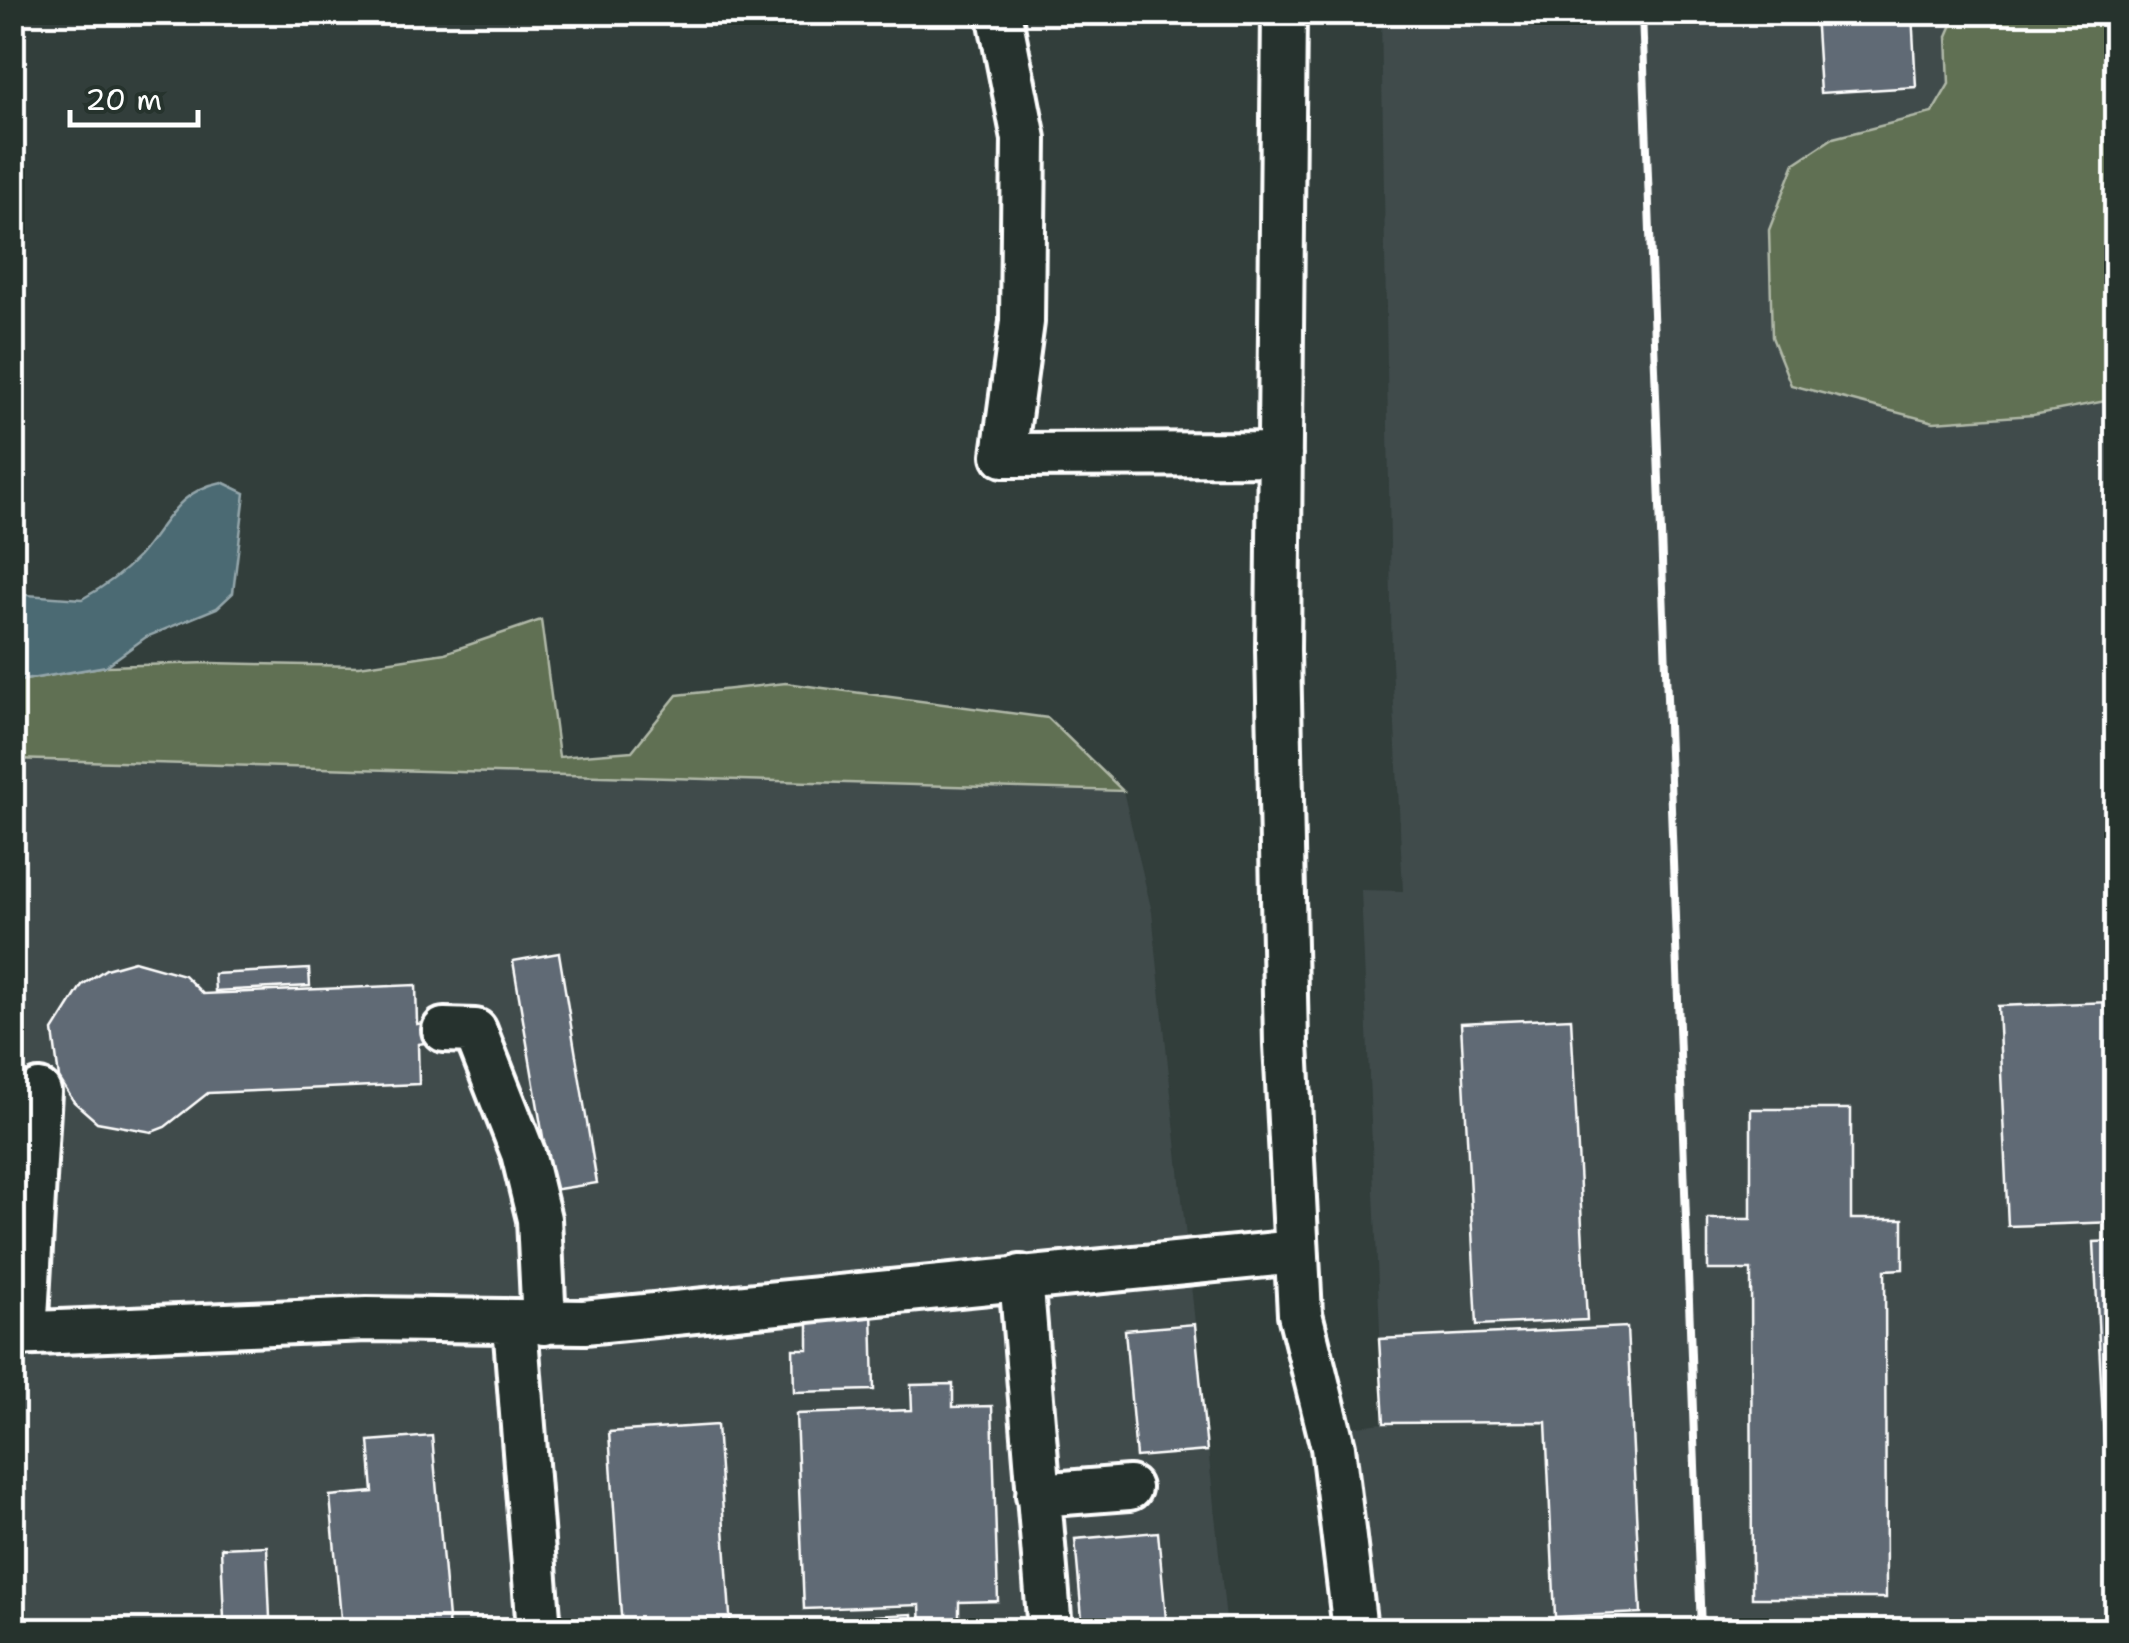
<svg xmlns="http://www.w3.org/2000/svg" width="2129" height="1643" viewBox="0 0 2129 1643" font-family="'Shantell Sans',sans-serif">
<style>
.built{fill:#404b4c}
.green{fill:#617052;stroke:#b0b8a8;stroke-width:2.5}
.water{fill:#4c6b73;stroke:#94a6ab;stroke-width:2.5}
.building{fill:#616a74;stroke:#fff;stroke-width:2.5}
.lines{fill:none;stroke-linecap:round;stroke-linejoin:round}
.minor-casing{stroke:#fff;stroke-width:50}
.minor{stroke:#26332d;stroke-width:42}
.rail{stroke:#fff;stroke-width:8}
</style>
<rect width="100%" height="100%" fill="#323e3b"/>
<filter id="ink" filterUnits="userSpaceOnUse"><feTurbulence type="fractalNoise" baseFrequency=".01" numOctaves="2"/><feDisplacementMap in="SourceGraphic" scale="20" xChannelSelector="R" yChannelSelector="G"/><feConvolveMatrix kernelMatrix="1 2 1 2 8 2 1 2 1" color-interpolation-filters="sRGB"/></filter>
<g filter="url(#ink)">
<!-- built -->
<path class="built" d="M1381,13h735v1617h-748l-29,-202 45,-5 -23,-533 42,1 -11,-228z
M13,759l1110,32 29,121 75,718h-1214z"/>
<!-- green -->
<path class="green" d="M1957,13h159v386l-83,16 -99,7 -143,-37 -19,-48 -3,-107 26,-67 38,-25 99,-25 17,-29 -2,-48z
M541,620l18,137 73,-6 45,-56 109,-12 262,35 75,73 -1110,-32v-77l93,-16 103,-3 150,3 86,-13z"/>
<!-- water -->
<path class="water" d="M222,482l23,11 -12,100 -16,15 -71,29 -40,29 -93,16v-88l69,5c20,-11 40,-25 56,-42 29,-33 38,-66 84,-75z"/>
<!-- building -->
<path class="building" d="M1815,12h97l4,75 -96,6z
M559,953l38,230 -45,7 -39,-229z
M134,961l50,14 19,19 213,-9 1,39 6,-1 2,20 -7,1 1,40 -211,9 -43,34 -13,5 -55,-10 -23,-20 -15,-24 -6,-47 29,-46 24,-16z
M309,969l1,17 -95,5 -1,-17z
M2113,1002l3,220 -108,4 -10,-220z
M1571,1018l16,302 -110,5 -16,-302z
M1751,1109h100v110h52v50l-18,1 1,328h-134l-1,-328h-43v-51h43z
M2116,1241v220h-11l-11,-219z
M872,1310l2,80 -80,2 -1,-43h15v-37z
M1195,1324l12,127 -71,6 -11,-127z
M1627,1327l14,286 -86,4 -9,-195 -162,1 -5,-84z
M953,1384v23l39,-1 6,195 -39,1v26l-38,1 -1,-24 -116,4 -8,-195 116,-4 -1,-25z
M717,1425l14,205h-109l-13,-198z
M432,1436l17,194h-107l-12,-134 43,-4 -4,-51z
M1158,1532l9,98h-84l-8,-91z
M267,1546l3,72 -46,1 -3,-71z
M912,1614l1,16h-37l-1,-14z"/>
<g class="lines">
<defs>
<path id="minor" d="M999,12l25,127 -2,183 -18,133 276,-1
M1284,12l-6,638 8,394 14,270 33,133 22,183
M444,1030l31,1 48,122 16,66 5,104
M1021,1277l29,353
M515,1324l24,306
M12,1334l355,-15 217,3 712,-70
M25,1334l14,-242
M1038,1495l91,-7"/>
</defs>
<!-- minor casing -->
<use href="#minor" class="minor-casing"/>
<!-- minor -->
<use href="#minor" class="minor"/>
<!-- rail -->
<path class="rail" d="M1642,12l59,1618"/>
</g>
</g>
<!-- margin -->
<rect width="2129" height="1643" fill="none" stroke="#26332d" stroke-width="50"/>
<rect x="25" y="25" width="2079" height="1593" fill="none" stroke="#fff" stroke-width="4" filter="url(#ink)"/>
<!-- scale -->
<path d="M70 110v15h128v-15" fill="none" stroke="#ffffff" stroke-width="5"/>
<text x="85" y="110" font-size="30" fill="#ffffff" stroke="#26332d" stroke-width="8" paint-order="stroke">20 m</text>
</svg>
